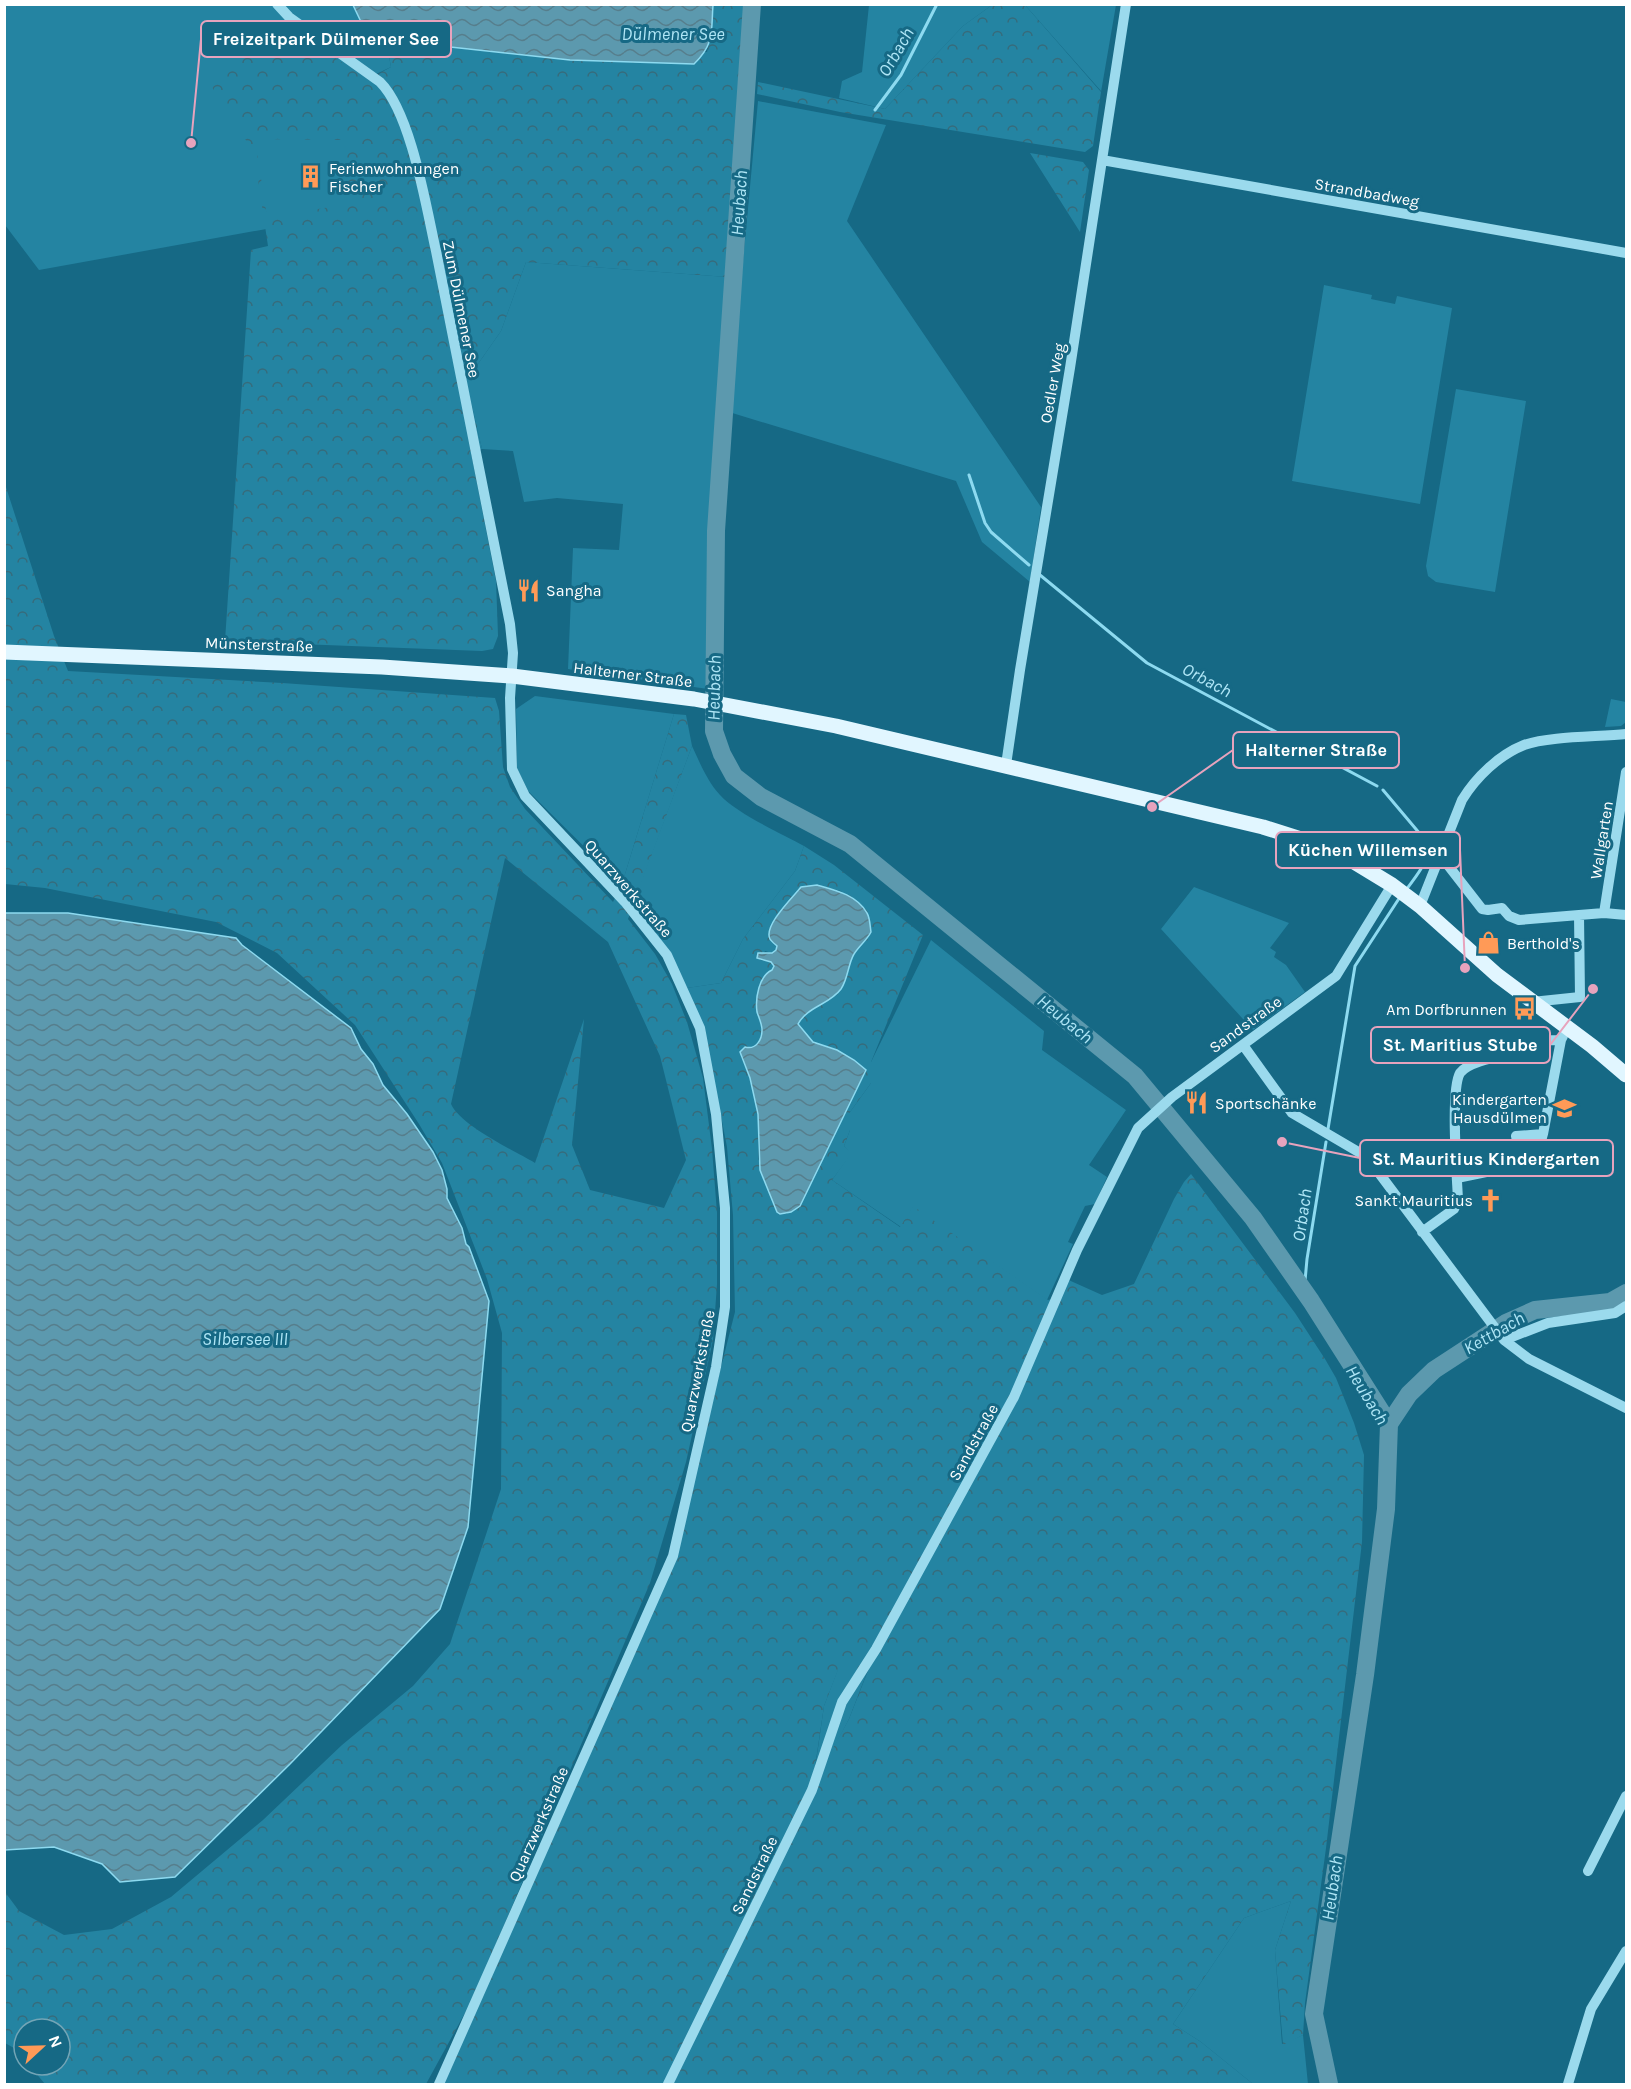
<svg xmlns="http://www.w3.org/2000/svg" width="1631" height="2089" viewBox="0 0 1631 2089" font-family="Karla,sans-serif">
<style>
.green{fill:#2484a2}
.forest{fill:url(#forest-crowns);fill-rule:evenodd}
.water{fill:url(#water-waves);stroke:#8ddaf0;stroke-width:1.5}
.lines{fill:none;stroke-linecap:round;stroke-linejoin:round}
.stream{stroke:#8ddaf0;stroke-width:3}
.river{stroke:#5c99ae;stroke-width:18}
.minor{stroke:#9bdaed;stroke-width:10}
.major{stroke:#e1f6ff;stroke-width:15}
.labels{text-anchor:middle;stroke-width:6;stroke-linejoin:round;paint-order:stroke}
.poi-label{font-size:16px;fill:#fff;stroke:#166985;text-anchor:start}
.street-label{font-size:16px;fill:#fff;stroke:#166985}
.water-label{font-size:18px;font-style:italic;fill:#afe6f6;stroke:#166985}
.leader{fill:none;stroke:#e7a3bd;stroke-width:2}
.callout-dot{fill:#e7a3bd;stroke:#166985;stroke-width:2}
.callout{fill:#166985;stroke:#e7a3bd;stroke-width:2}
.callout-label{font-size:18px;text-anchor:middle;font-weight:bold;fill:#fff}
</style>
<defs>
<pattern id="forest-crowns" width="20" height="18" patternUnits="userSpaceOnUse" patternTransform="scale(1.5)"><rect width="20" height="18" fill="#2484a2"/><path d="M2 6a3 3 0 1 1 6 0M12 15a3 3 0 1 1 6 0" fill="none" stroke="#366b7b"/></pattern>
<pattern id="water-waves" width="16" height="10" patternUnits="userSpaceOnUse" patternTransform="scale(1.5)"><rect width="16" height="10" fill="#5c99ae"/><path d="M0 5q4-4 8 0t8 0" fill="none" stroke="#567e8c"/></pattern>
</defs>
<rect width="100%" height="100%" fill="#166985"/>
<!-- green -->
<path class="green" d="M5,5h348l10,21 23,14 5,27 -19,9 16,131 -349,63 -34,-45z
M869,5h123l-29,21 -78,83 -46,-11 3,-17 20,-9z
M1025,5h91l-15,87v-1z
M758,101l128,24 -39,96 194,286 -11,75 -48,-40 -26,-61 -227,-69z
M526,262l201,15 -18,261 -1,151 -140,-20 5,-121 46,2 4,-46 -66,-6 -33,4 -11,-51 -31,-2 -16,-68 35,-50z
M1324,285l48,10 -1,4 24,5 2,-8 55,12 -32,196 -128,-23z
M1456,389l70,12 -31,191 -59,-10 -8,-6 -2,-10z
M535,696l139,18 -52,170 -94,-93 -11,-23 -1,-59z
M1611,699l15,3v20l-5,4 -16,1z
M692,746c8,17 15,35 28,49 16,18 62,39 84,51l-9,25 -52,68 -22,44 -34,5 -55,-82z
M1194,887l95,36 -19,25 6,4 -2,5 12,8 19,27 -52,38 -92,-101z
M931,940l113,91 -2,19 84,60 -37,55 18,12 -12,27 -10,2 -17,36 5,2 -26,56 -134,-93 -12,20 -69,-47 19,-27 -7,-7 6,-16v-18l21,-29v-21z
M876,1649l-27,70 -37,71 12,-84 14,-37z
M1291,1901l-16,49 7,94 21,-9 5,49h-55l-52,-42 -28,-18 71,-106z"/>
<!-- forest -->
<path class="forest" d="M713,5h32l-18,272 -201,-15 -25,69 -35,50 16,68 -11,4 25,128 2,55 -5,13 -11,2 -257,-10 26,-391 17,-4 -14,-93 -44,-69 53,-57 28,15 11,-7 65,45 24,-13 -5,-27 184,20 137,-8 3,-11zM255,139l88,1v65l-76,12z
M992,5h33l76,87 -8,54 -8,6 -245,-40 -83,-18 1,-12 127,27 78,-83z
M1030,153l53,9 6,8 -9,62z
M4,481l50,155 14,35 214,12 213,15 4,13 4,56 7,20 15,22 88,93 9,-18 52,-170 12,1 6,31 -64,173 27,35 17,30 15,38 16,56 9,71 5,64v71l-4,56 -27,122 -36,121 -178,417 -46,84h-381l-16,-19h31v-36h-36v30l-10,-11 -9,-5v-151l14,19 45,24 48,-6 59,-32 92,-77 79,-75 71,-59 37,-42 51,-155 1,-156 -15,-54 -45,-116 -23,-39 -64,-99 -78,-72 -61,-31 -171,-34 -40,-4zM505,858l103,84 52,114 26,104 -22,48 -74,-18 -18,-45 12,-126 -49,144c-22,-13 -74,-37 -84,-59z
M804,846l30,19 89,70 -52,127v21l-21,29v18l-6,16 8,7 -20,27 68,47 13,-21 135,94 8,-2 8,-20 38,17 32,-11 40,-85 10,-17 7,-8 104,139 30,46 11,19 18,45 10,32 -2,87 -36,306 -21,155 -2,32 -20,10 -8,-95 16,-49 -47,17 -71,106 28,18 52,42h-814l234,-528 62,-244 -2,-97 -6,-68 -12,-62 -28,-97 34,-5 22,-44 52,-68zM817,885l24,6 30,41c-4,8 -12,14 -17,22 -6,10 -6,25 -13,35 -12,16 -32,16 -43,35l15,18 24,8 29,21 -66,135 -14,8 -28,-55v-45l-8,-36 -9,-21 4,-10c16,4 18,-14 15,-26l14,-55 -3,-4 -11,-2 5,-9 7,2 4,-3 1,-35 24,-28zM875,1653l-26,66 -37,68 12,-81 14,-36 20,6z"/>
<!-- water -->
<path class="water" d="M353,5h360c-2,26 2,39 -19,59l-124,-4 -184,-20 -23,-14z
M817,885c18,5 40,10 50,28 3,5 3,13 4,19 -4,8 -12,14 -17,22 -6,10 -6,25 -13,35 -12,16 -33,17 -43,35l15,18 24,8 17,10 12,10 -66,136 -9,6 -11,2 -3,-2 -17,-42 -2,-56 -8,-36 -10,-26 5,-5c11,3 17,-7 17,-17 0,-6 -3,-12 -5,-18 -2,-14 2,-36 15,-42l2,-4 -3,-4 -14,-4 1,-5h14l4,-3 1,-4c-1,-1 -6,-5 -7,-7 -7,-13 23,-42 31,-52z
M5,913h63l168,25 6,7 109,83 10,21 12,15 10,21 24,29 26,38 9,18 5,19v9l15,30 4,16 3,3 20,54 -21,226 -28,82 -150,155 -115,113 -55,5 -18,-18 -48,-17 -49,3z"/>
<g class="lines">
<!-- stream -->
<path class="stream" d="M875,110l26,-35 36,-71
M969,475l16,48 6,9 38,33
M1040,575l107,88 230,123
M1383,790l43,51c7,17 -10,35 -20,49
M1328,1129l27,-163 45,-69
M1304,1292l3,-33 19,-117"/>
<!-- river -->
<path class="river" d="M752,4l-36,527 -2,200 8,23 12,22 27,21 89,47 285,232 118,142 58,83 78,123 -3,85 -21,166 -51,339 15,70
M1389,1424l20,-30 25,-24 72,-47 29,-13 75,-8 16,-9"/>
<!-- minor -->
<path class="minor" d="M277,4l12,13 91,65c31,31 46,124 56,169l74,373 3,29 -3,45 2,71 13,27 100,106 42,53 33,73 16,86 9,94v99l-9,60 -43,189 -234,528
M1102,160l524,93
M1006,765l14,-95 50,-302 56,-364
M1440,855l42,54 6,1 14,-2 7,8 10,4 60,-5
M1420,906l42,-106c14,-23 37,-45 62,-55 25,-9 74,-8 102,-11
M1604,913l22,-141
M1532,1002l48,-5 -1,-82 25,-2 22,2
M1243,1045l49,68 75,44 137,183 25,19 97,49
M1522,1166l-6,-30 27,-2
M1457,1178l78,-16 8,-28 18,-94 2,-4
M1422,1232l32,-23 4,-9c-1,-24 -8,-110 2,-127 9,-12 42,-17 57,-21l5,-11 39,-1
M1504,1340l44,-17 67,-10 11,-7
M1588,1871l38,-75
M668,2084l144,-294 30,-88 34,-53 138,-252 63,-147 61,-122 34,-31 164,-121 56,-91
M1568,2084l23,-75 35,-58"/>
<!-- major -->
<path class="major" d="M4,652l378,15 130,9 182,23 142,27 427,101 44,14 39,16 46,28 28,21 77,69 95,71 34,29"/>
</g>
<!-- icons -->
<defs>
<symbol id="building-bare" viewBox="-9 -9 18 18"><path d="M-4-6H4V6H1V3H-1V6H-4ZM-2.5-4.3h1.7v1.8h-1.7ZM.8-4.3h1.7v1.8H.8ZM-2.5-1h1.7V.8h-1.7ZM.8-1h1.7V.8H.8Z" fill="#ff9a57" stroke="#166985" stroke-width="2.5" paint-order="stroke"/></symbol>
<symbol id="restaurant-bare" viewBox="-9 -9 18 18"><path d="M-5-6h1v4h1v-4h1v4h1v-4h1v5L-1.5 .5V6h-2V.5L-5-1ZM5-6V6H3V1.5H1.5Q1.5-4 5-6Z" fill="#ff9a57" stroke="#166985" stroke-width="2.5" paint-order="stroke"/></symbol>
<symbol id="shop-bare" viewBox="-9 -9 18 18"><path d="M-5-2.5h2.3a2.7 3.5 0 0 1 5.4 0H5L5.5 6h-11ZM-1.5-2.5h3a1.5 2.3 0 0 0-3 0Z" fill="#ff9a57" stroke="#166985" stroke-width="2.5" paint-order="stroke"/></symbol>
<symbol id="bus-bare" viewBox="-9 -9 18 18"><path d="M-5-6H5V4H4V6H2V4H-2V6H-4V4H-5ZM-3.5-4V0h7V-4ZM-3.5 1.2v1.5H-2V1.2ZM2 1.2v1.5H3.5V1.2Z" fill="#ff9a57" stroke="#166985" stroke-width="2.5" paint-order="stroke"/></symbol>
<symbol id="school-bare" viewBox="-9 -9 18 18"><path d="M0-5L7-2L0 1L-7-2ZM-4 1L0 2.5L4 1V4Q0 6-4 4Z" fill="#ff9a57" stroke="#166985" stroke-width="2.5" paint-order="stroke"/></symbol>
<symbol id="church-bare" viewBox="-9 -9 18 18"><path d="M-1.2-6h2.4v3.5h3.3v2.4h-3.3V6h-2.4V-.1h-3.3v-2.4h3.3Z" fill="#ff9a57" stroke="#166985" stroke-width="2.5" paint-order="stroke"/></symbol>
</defs>
<g fill-rule="evenodd">
<use href="#building-bare" x="294" y="160" width="33" height="33"/>
<use href="#restaurant-bare" x="512" y="574" width="33" height="33"/>
<use href="#shop-bare" x="1472" y="926" width="33" height="33"/>
<use href="#bus-bare" x="1508" y="992" width="33" height="33"/>
<use href="#restaurant-bare" x="1180" y="1086" width="33" height="33"/>
<use href="#school-bare" x="1548" y="1092" width="33" height="33"/>
<use href="#church-bare" x="1474" y="1184" width="33" height="33"/>
</g>
<g class="labels">
<!-- poi labels -->
<g class="poi-label">
<text x="329" y="174">Ferienwohnungen<tspan x="329" dy="18">Fischer</tspan></text>
<text x="546" y="596">Sangha</text>
<text x="1507" y="949">Berthold's</text>
<text x="1507" y="1015" text-anchor="end">Am Dorfbrunnen</text>
<text x="1547" y="1105" text-anchor="end">Kindergarten<tspan x="1547" dy="18">Hausdülmen</tspan></text>
<text x="1215" y="1109">Sportschänke</text>
<text x="1473" y="1206" text-anchor="end">Sankt Mauritius</text>
</g>
<!-- street labels -->
<g class="street-label">
<text transform="translate(1367 192) rotate(10)" y="6">Strandbadweg</text>
<text transform="translate(462 309) rotate(79)" y="6">Zum Dülmener See</text>
<text transform="translate(1052 383) rotate(-80)" y="6">Oedler Weg</text>
<text transform="translate(259 644) rotate(2)" y="6">Münsterstraße</text>
<text transform="translate(633 674) rotate(7)" y="6">Halterner Straße</text>
<text transform="translate(1601 840) rotate(-81)" y="6">Wallgarten</text>
<text transform="translate(629 888) rotate(49)" y="6">Quarzwerkstraße</text>
<text transform="translate(1245 1024) rotate(-36)" y="6">Sandstraße</text>
<text transform="translate(697 1371) rotate(-79)" y="6">Quarzwerkstraße</text>
<text transform="translate(973 1442) rotate(-61)" y="6">Sandstraße</text>
<text transform="translate(538 1824) rotate(-66)" y="6">Quarzwerkstraße</text>
<text transform="translate(754 1875) rotate(-64)" y="6">Sandstraße</text>
</g>
<!-- water labels -->
<g class="water-label">
<text x="673" y="40">Dülmener See</text>
<text transform="translate(896 52) rotate(-60)" y="6">Orbach</text>
<text transform="translate(739 203) rotate(-86)" y="6">Heubach</text>
<text transform="translate(1207 680) rotate(28)" y="6">Orbach</text>
<text transform="translate(714 688) rotate(-89)" y="6">Heubach</text>
<text transform="translate(1065 1019) rotate(39)" y="6">Heubach</text>
<text transform="translate(1302 1215) rotate(-82)" y="6">Orbach</text>
<text transform="translate(1494 1333) rotate(-30)" y="6">Kettbach</text>
<text x="245" y="1345">Silbersee III</text>
<text transform="translate(1367 1395) rotate(59)" y="6">Heubach</text>
<text transform="translate(1332 1888) rotate(-82)" y="6">Heubach</text>
</g>
</g>
<!-- callouts -->
<path class="leader" d="M191 143L201 39M1152 807L1233 750M1465 968L1460 850M1593 989L1550 1045M1282 1142L1360 1158"/>
<g class="callout-dot">
<circle cx="191" cy="143" r="6"/>
<circle cx="1152" cy="807" r="6"/>
<circle cx="1465" cy="968" r="6"/>
<circle cx="1593" cy="989" r="6"/>
<circle cx="1282" cy="1142" r="6"/>
</g>
<g class="callout">
<rect x="201" y="21" width="250" height="36" rx="6"/>
<rect x="1233" y="732" width="166" height="36" rx="6"/>
<rect x="1276" y="832" width="184" height="36" rx="6"/>
<rect x="1371" y="1027" width="179" height="36" rx="6"/>
<rect x="1360" y="1140" width="253" height="36" rx="6"/>
</g>
<g class="callout-label">
<text x="326" y="45">Freizeitpark Dülmener See</text>
<text x="1316" y="756">Halterner Straße</text>
<text x="1368" y="856">Küchen Willemsen</text>
<text x="1460" y="1051">St. Maritius Stube</text>
<text x="1486" y="1165">St. Mauritius Kindergarten</text>
</g>
<!-- border -->
<rect width="1631" height="2089" fill="none" stroke="#ffffff" stroke-width="12"/>
<!-- north arrow -->
<g transform="translate(42 2047) rotate(68)"><circle r="28" fill="#166985" stroke="#73a5b6" stroke-width="1.5"/>
<path d="M0-4.5L10 22L0 15L-10 22Z" fill="#ff9a57"/>
<text y="-9" font-size="16" font-weight="bold" text-anchor="middle" fill="#ffffff">N</text>
</g>
</svg>
